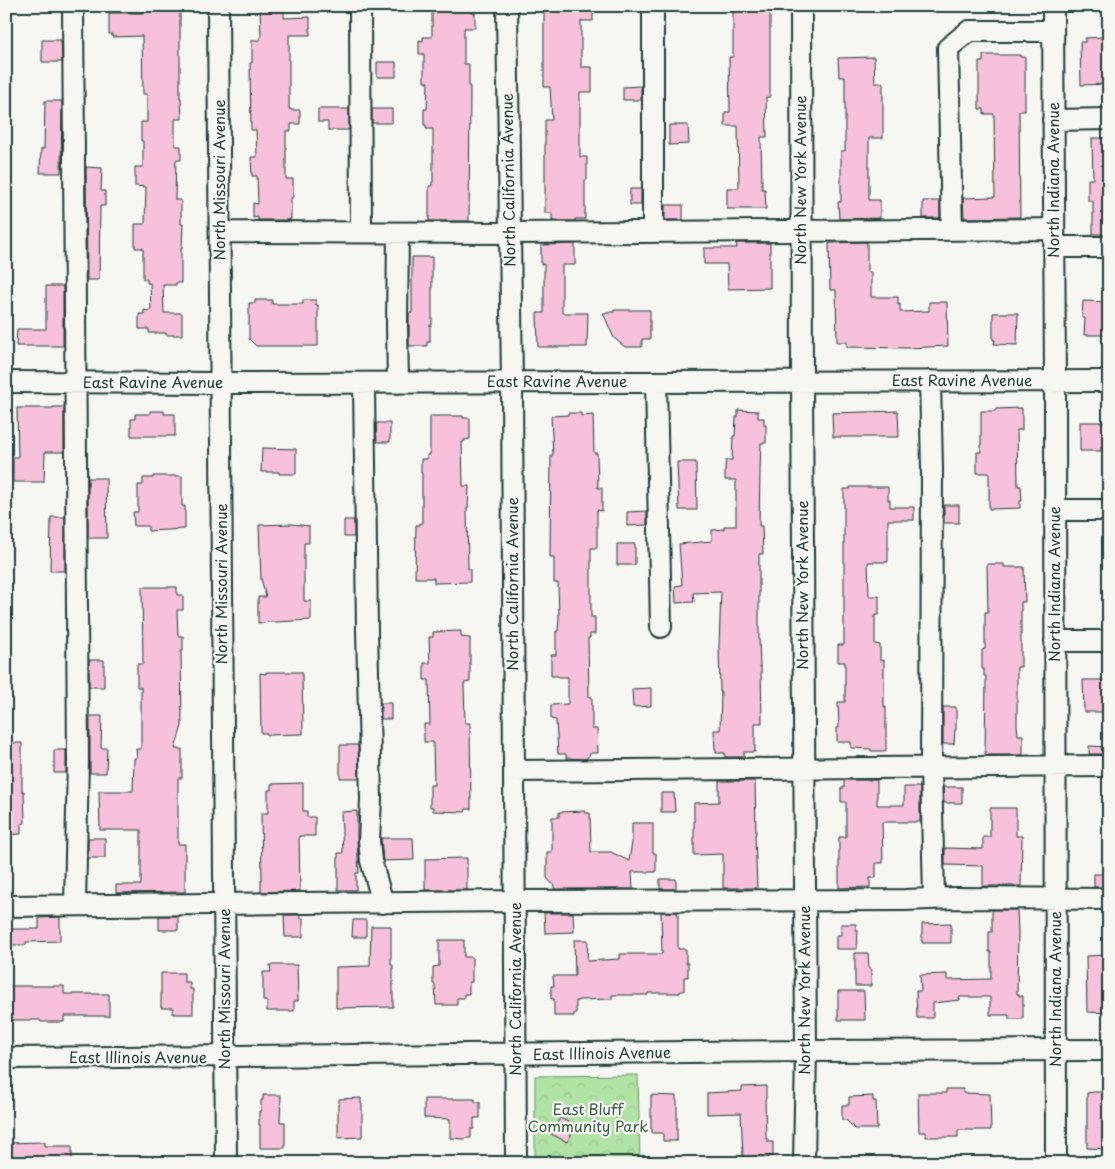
<svg xmlns="http://www.w3.org/2000/svg" width="1115" height="1169" viewBox="0 0 1115 1169" font-family="'Playpen Sans',sans-serif">
<style>
.forest{fill:url(#forest-crowns);stroke:#68906c}
.building{fill:#f7c1dc;stroke:#1f3d34}
.lines{fill:none;stroke-linecap:round;stroke-linejoin:round}
.minor-casing{stroke:#1f3d34;stroke-width:24}
.minor{stroke:#f6f6f2;stroke-width:20}
.labels{text-anchor:middle;stroke-width:4.5;stroke-linejoin:round;paint-order:stroke}
.street-label{font-size:15px;fill:#1f3d34;stroke:#f6f6f2}
.park-label{font-size:15px;fill:#3c5e4a;stroke:#f6f6f2}
</style>
<defs>
<pattern id="forest-crowns" width="20" height="18" patternUnits="userSpaceOnUse" patternTransform="scale(1.25)"><rect width="20" height="18" fill="#b1e3a4"/><path d="M2 6a3 3 0 1 1 6 0M12 15a3 3 0 1 1 6 0" fill="none" stroke="#98c48e"/></pattern>
</defs>
<rect width="100%" height="100%" fill="#f6f6f2"/>
<filter id="ink" filterUnits="userSpaceOnUse"><feTurbulence type="fractalNoise" baseFrequency=".02" numOctaves="2"/><feDisplacementMap in="SourceGraphic" scale="10" xChannelSelector="R" yChannelSelector="G"/><feConvolveMatrix kernelMatrix="1 2 1 2 8 2 1 2 1" color-interpolation-filters="sRGB"/></filter>
<g filter="url(#ink)">
<!-- forest -->
<path class="forest" d="M638,1075l2,88h-105v-87z"/>
<!-- building -->
<path class="building" d="M143,6h37v92h1l1,21h-7v27h6v14h-5l-1,40h6v24h2l-1,24h-1v35h-5v2h-13l1,28h18v22h-16v-2h-17v-4h-10v-15h5v-4l5,1v-1h2l-1,-27h-3v-4h-4v-31h-8v-24h10l1,-37 -11,-1v-19h8v-26h-2v-19h6v-28h-4l-1,-58 -30,1v-3h-3v-21h34z
M260,6h24v12l26,-1v18h-21v74h2v1h9v14h-9v7h-5v48h7v18l-2,1v21l-3,1h-30v-3l-5,1v-15l5,1v-2l-1,-26h-5l-1,-19h6l-1,-27h-5l-1,-67h2v-23h8v-3h1z
M432,6h40v7h3v15h-11v36h5v23h1l-1,134h-40v-35h3v-4h1v-53h-7v-4h-2v-16h3l1,-27h-4v-28h-5v-14l4,1v-4h9z
M544,6h49v15h-12v46h11v25h-12v65h7v23h-2v39h-10v2h-23v-8h-7v-93h7l-2,-33h-6z
M733,6h37v91h-4l1,40h-6l1,52h3l1,20h-39v-21h12l-1,-62h-13v-14h5l-1,-55h4z
M1105,37l1,47 -25,1 -1,-43h5v-4z
M42,40h19l1,22h-20z
M983,55h37v2h5v54h-6l1,106 -56,1 -1,-20 32,-1 -1,-83h-10v-5h-5v-47h4z
M874,57l1,26h8v55h-14v62h11v18l-41,1 -1,-17h3v-51h4v-74h-6l-1,-19z
M377,62h19v15h-19z
M641,86v14h-18v-13z
M45,101h17l-1,72h-21l1,-24h3z
M318,109h31v21h-21v-8h-10z
M372,109h20v14h-20z
M669,125h19l1,19 -20,1z
M1092,138h17v96h-16v-33h-5v-22h5z
M86,167l16,1 -1,23h4v15h-5l-1,74h-12z
M630,189h11v16h-11z
M923,201h17v17h-17z
M665,205h18v15h-18z
M867,242v30h4v25h27v8l2,-1v8l29,-1v-9h18l1,44 -40,2 -61,-1v-5h-10l-1,-52h-6l-1,-47z
M736,243h34v45l-42,1 -1,-25h-23v-16h33z
M575,244v21h-13v48h26l-1,34h-49l-1,-34h7v-49l-3,1v-20z
M412,257h20v68h-2v17h-3v4h-18v-33h3z
M46,286h17v60h-47l1,-17h29z
M255,300h17v4h31v-4h13v5h2v41h-62l-7,-7v-36h6z
M1083,301l26,1v33h-25l1,-17h-3z
M614,310h36v29h-8v8h-17l-11,-9 -11,-25h6v-1h5z
M993,313h25l-1,32 -23,-1 1,-4h-2z
M53,407h11v45h-19l-1,30h-31v-25h5l-1,-49h36z
M1022,408v22h-5l1,56h3l1,15h-2v7l-31,1v-36h-12v-21h4v-41h14v-2z
M738,410l20,1v7h6v7h2v18h-5l-1,27 -1,56h3l1,28h-4v84l1,29h1l1,56h-7v29h-11v5h-19v-4h-9v-4h-1l-1,-19h6l1,-38h-1l-1,-46 2,-54 -28,1 1,9 -18,1 -1,-17 7,-1 -3,-41 33,-3v-11l12,-1v-3h12v-46h-11v-13l1,-7h6l1,-24h2l1,-19h2z
M150,411h14v3h11v22h-44v-17h4v-5h15z
M898,411l1,26h-66l-1,-24z
M568,413h13v3l12,-1 1,38h3l1,35h4v23l-5,-1v38h-6v69h4v17h-5v4h-2l1,59h3v32h5l1,24h-7l-5,6 -20,-1v-4h-8l-2,-34 -5,-1v-14l17,-1v-27h-10v-1h-7v-21h5v-24h2l1,-13 -1,-35h-4v-26h-4l1,-102h2l-2,-39 17,-1z
M430,416h33v2h7v21l-6,1v2h-2l1,44h6l-1,22h-1l1,61h2v13l-36,1v-5h-19l1,-53h4v-2h2v-50h-1v-14h6v-4h3z
M1080,422h29v24l-8,1v4h-21z
M376,423h14v19h-13z
M262,448l34,1v25h-17v-2h-18z
M677,462h19l1,48h-18z
M153,476h29v30h3v23l-37,2v-5h-14l-1,-14h5v-27h5v-7h10z
M88,478h18l1,60h-19z
M850,487h38v13h2v7h24v13h-26v42h-20l1,34h10v19h-4v29l5,1v16l4,-1v47h2v44h-15v-2l-20,-1v-6h-14v-14h2l-1,-26h7v-40h-7v-17h6v-156h6z
M944,505h15v18h-15z
M647,511v14l-20,1v-14z
M51,517h14v54h-15z
M344,520h10v17h-10z
M292,524l17,2v17h-5v58h7v19l-53,3v-26h8l-5,-18 -2,-54z
M617,544h18v21h-18z
M987,564h17v3h20l1,35h-4v65h-4v58l1,10h5v20h-38l1,-79h-2v-7h-2v-19l3,-1v-37h3z
M142,587h35v8h6v15h-6l1,26h5v15h-2l1,75 -7,23h7v29h-4v66h7v48l-69,1v-8h25v-55h-41l-1,-39h34l1,-33h3l-1,-9h5v-62h-4v-23h6z
M461,631v6l9,1v44l-6,1 1,40h5l1,86h-5l-1,3 -32,-1v-4h-3v-22h4l-1,-43h-9v-18h6l-1,-44h-5v-17h6l-1,-26h4v-5z
M89,660h15v27h-15z
M266,672h36l1,62 -36,1v-2h-6l-1,-60 6,1z
M1083,680h24v5h1v27h-24z
M651,688v18l-18,1 -1,-18z
M381,703h10v16h-10z
M943,707h13v23h-1l-1,14h-11z
M90,716h12l-1,32h6l-1,25h-16z
M6,743h16v48h2l1,32 -4,1v10l-15,1z
M340,745h18l1,33h-19z
M1089,746l20,1v7h-20z
M54,750h12v23h-12z
M844,780h33v25h27v-18h16v35h-38l1,41h-7v15h-6v9l-31,1v-51h7v-35h-5v-14h3z
M719,781h36l1,53h-1l2,54h-34v-34l-29,1v-52l25,-1z
M303,783v28h4v6h8v19h-16l1,55 -39,1v-12h1l-1,-67h7v-23h3v-6z
M943,787h19v16h-18z
M661,793h13l1,19h-14z
M990,808h26v28h6l-1,50h-38v-20l-38,-1v-17l38,1v-12h7z
M357,811v30l2,32h-3v17h-18v-37h5l-2,-41z
M585,811v2h5l1,39h20l18,9 3,-19v-19h21v30h3v19h-24l1,17h-79v-3l-7,-8v-26h5v-35h7v-5z
M88,838h17v20h-17z
M381,838h32l1,22 -31,1z
M467,858v32h-42v-31z
M1094,874h15v13h-15z
M660,879h16v10h-16z
M992,910h25l1,22 -1,62h2v2h4v23h-14v-4h-19v-18h-31l1,3 -27,3v15h-16l-1,-27h5l-1,-16 27,-1v6l44,-1v-27h-2v-20h3z
M661,912h16v2h1v35h8v14h2v14h-4v14h-4v2h-32v2h-36v4l-34,1v1h-2v12h-2v3h-20v-17h-3v-13h3l-1,-10h22l-1,-36h14l-1,21 33,-2v-5h42z
M544,913h29l1,19 -29,1z
M284,915h16v3h3v19h-18z
M159,916h19v14h-19z
M60,917v24l-34,1v3h-17v-16h30v-11z
M353,920h13v17h-14z
M951,923v20h-29v-19z
M841,924h15v6h2l-1,19h-21v-14h5z
M371,926h20v39h2v42l-57,1v-41l34,-1z
M439,940h25v17h8v25h-3v12h-5v4h-7v7h-21l-1,-21h-2v-17l6,-1z
M855,953h13l1,16h2v17h-16z
M1109,955v58l-22,-1 -1,-56z
M270,965h27l1,36h-4v10h-27v-10h-4v-29h8z
M161,973h23v9h6v7h3v25h-20v-6h-12z
M6,986h58v8h45v22h-45v6h-23l-1,-2h-32v-5h-2z
M838,991h26l1,29h-27z
M766,1086v13h-1l1,40h2v3h5v14h-4v2h-24v-1h-2l-2,-44 -34,1v-21l35,-2v-4z
M946,1089h17v4l27,1 1,36h-33v7h-32v-5h-7l-1,-39h28z
M1094,1092h15v57l-22,-1v-55z
M263,1095h18l-1,27h5v26h-25v-23h-1v-14h2v-11h2z
M651,1095l25,1v4l1,1v40h-14v-8h-11v-4h-1z
M873,1096v5h3l1,28h-22l-9,-9h-4v-15h7v-8z
M361,1098v6h1v33l-24,1v-34h1v-5z
M424,1099h51v3h5v16h-6v11h-3v9h-6v1l-15,-1v-19l-26,-1z
M560,1118l16,8 -9,16 -16,-8z
M45,1142v4h27v17h-66v-20z"/>
<g class="lines">
<defs>
<path id="minor" d="M73,6l5,754 -3,145
M218,6l8,1157
M360,6l1,226
M507,6l5,377 4,780
M801,6l1,376 4,669 -2,112
M1053,6l2,375 1,782
M1053,120l56,-1
M952,230l-4,-182 21,-17h84
M220,232l290,1 544,-4
M653,232v-226
M398,233l-1,92 1,58
M1054,247h55
M930,381l2,87 -1,299 3,132
M6,382l215,1 888,-2
M656,382l5,245
M364,383l3,247 4,169 -2,41 2,21 12,42
M1055,510h54
M1055,641h54
M514,771l595,-5
M6,906l509,-5 390,-1 50,-2 154,1
M6,1058l800,-7 303,-1"/>
</defs>
<!-- minor casing -->
<use href="#minor" class="minor-casing"/>
<!-- minor -->
<use href="#minor" class="minor"/>
</g>
</g>
<g class="labels">
<!-- street labels -->
<g class="street-label">
<text transform="translate(220 180) rotate(-90)" y="5">North Missouri Avenue</text>
<text transform="translate(509 180) rotate(-91)" y="5">North California Avenue</text>
<text transform="translate(801 180) rotate(-90)" y="5">North New York Avenue</text>
<text transform="translate(1054 180) rotate(-90)" y="5">North Indiana Avenue</text>
<text x="962" y="386">East Ravine Avenue</text>
<text x="557" y="387">East Ravine Avenue</text>
<text x="153" y="388">East Ravine Avenue</text>
<text transform="translate(222 584) rotate(-90)" y="5">North Missouri Avenue</text>
<text transform="translate(513 584) rotate(-90)" y="5">North California Avenue</text>
<text transform="translate(1055 584) rotate(-90)" y="5">North Indiana Avenue</text>
<text transform="translate(803 585) rotate(-90)" y="5">North New York Avenue</text>
<text transform="translate(225 989) rotate(-90)" y="5">North Missouri Avenue</text>
<text transform="translate(516 989) rotate(-90)" y="5">North California Avenue</text>
<text transform="translate(1056 989) rotate(-90)" y="5">North Indiana Avenue</text>
<text transform="translate(805 990) rotate(-90)" y="5">North New York Avenue</text>
<text transform="translate(602 1054) rotate(-1)" y="5">East Illinois Avenue</text>
<text x="138" y="1063">East Illinois Avenue</text>
</g>
<!-- park labels -->
<g class="park-label">
<text x="588" y="1115">East Bluff<tspan x="588" dy="17">Community Park</tspan></text>
</g>
</g>
<!-- margin -->
<rect width="1115" height="1169" fill="none" stroke="#f6f6f2" stroke-width="25"/>
<rect x="12" y="12" width="1090" height="1144" fill="none" stroke="#1f3d34" stroke-width="2" filter="url(#ink)"/>
</svg>
